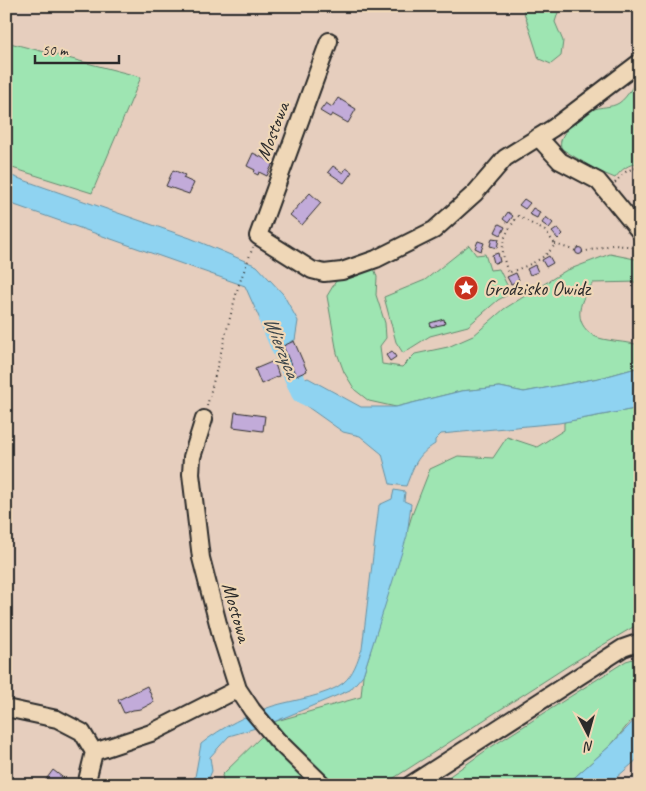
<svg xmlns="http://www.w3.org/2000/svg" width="646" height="791" viewBox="0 0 646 791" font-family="Caveat,sans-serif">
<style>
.green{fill:#9ee5b2;stroke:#64886e}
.water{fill:#8fd3f1;stroke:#6790a2}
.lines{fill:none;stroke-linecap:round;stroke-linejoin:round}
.river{stroke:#8fd3f1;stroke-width:20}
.building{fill:#c2abd9;stroke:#2b2b2b}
.minor-casing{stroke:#2b2b2b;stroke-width:20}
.path{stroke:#2b2b2b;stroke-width:2;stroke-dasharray:1 4;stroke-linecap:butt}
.minor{stroke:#efd7b7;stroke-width:16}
.labels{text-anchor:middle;stroke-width:4.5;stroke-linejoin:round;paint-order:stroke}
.street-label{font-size:20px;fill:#2b2b2b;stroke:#efd7b7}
.poi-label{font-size:20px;fill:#2b2b2b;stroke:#efd7b7;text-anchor:start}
.water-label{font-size:21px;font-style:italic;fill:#3a4449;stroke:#efd7b7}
</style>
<rect width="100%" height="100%" fill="#e6cebe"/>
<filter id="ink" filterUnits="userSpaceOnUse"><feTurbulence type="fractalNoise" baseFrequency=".02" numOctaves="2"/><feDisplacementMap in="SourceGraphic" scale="10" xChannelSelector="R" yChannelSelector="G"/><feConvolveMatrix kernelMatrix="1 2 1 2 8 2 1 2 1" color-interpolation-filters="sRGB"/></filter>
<g filter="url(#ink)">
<!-- green -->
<path class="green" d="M522,6h38l-5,16 8,19 -2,15 -10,8 -12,-5z
M6,42l135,35 -49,116 -86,-27z
M640,75v88c-12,1 -18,6 -25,15l-19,-8 -34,-21c-8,-13 19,-34 30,-39 9,-4 19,-2 27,-7 10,-7 14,-19 21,-28z
M469,245l7,10 9,-1 5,16 9,-1 12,24 -13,7 -30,26 -38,10 -27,17 -7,-11 -12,-45 41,-17z
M610,254l30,6v22l-47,1c-13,16 -22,39 1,53 8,5 35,6 46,9v22l-36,10 -80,15 -24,-5 -39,4 -65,16 -27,-6 -14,-11 -11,-18 -7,-19 -10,-57 9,-15 38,-13 3,9 -1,18 9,28 1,15 -6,8 2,18 20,3 13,-13 33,-7 25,-11 31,-27 61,-38z
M640,408v215l-66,39 -191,123h-51l-59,-63 88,-25 2,-22 49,-160 18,-46 28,-13 35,2 14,-21 30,10 27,-17v-8z
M640,657v53l-29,35 -45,40h-129l51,-36 138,-88z
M264,734l50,51h-90l-2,-10z"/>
<!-- water -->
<path class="water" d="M6,174l184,64 67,28 26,28 15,27 -3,19 -12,5 -12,-1 -26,-58 -239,-84z
M640,367v41l-81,15 -118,11 -6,6v4c-19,12 -21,22 -29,42l-16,-2 -8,-30 -22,-18 -17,-4 -48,-34 -6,-13 19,-7 53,29h35l65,-16 39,-4 24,5 80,-15z
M394,490l11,2 -1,9 7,3 -4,32 -44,139 -13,15 -81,34 -40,12 -19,21 2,14 -6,14h-17l6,-8 6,-33c21,-17 47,-30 72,-38 20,-6 54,-10 70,-23 11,-9 14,-22 19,-34l17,-144 13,-6z
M640,714v43l-32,28h-42l45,-40z"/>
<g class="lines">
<!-- river -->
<path class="river" d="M269,320l32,73 15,7"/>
</g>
<!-- building -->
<path class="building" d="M338,98l18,11 -8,14 -16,-9 -2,3 -10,-6 6,-8 6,4z
M253,153l20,10 -6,13 -8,-4 -1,3 -4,-2 1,-3 -8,-4z
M333,166l10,7 3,-5 6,4 -8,11 -16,-11z
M173,170l12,5 -2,3 11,5 -5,11 -23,-8z
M310,193l11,10 -19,22 -12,-10z
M524,199l6,4 -5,6 -6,-4z
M533,208l7,4 -3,6 -8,-4z
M508,212l5,4 -5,7 -5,-4z
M546,217l7,6 -4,5 -7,-5z
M499,224l6,3 -4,8 -6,-3z
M558,228l5,6 -5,5 -6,-7z
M492,238l7,1 -2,9 -7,-2z
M478,241l6,2 -3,8 -6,-3z
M575.5 251a3.5 3.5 0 1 1 7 0a3.5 3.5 0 1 1-7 0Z
M498,253l2,9 -6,1 -2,-8z
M549,256l4,7 -7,4 -4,-7z
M535,265l3,7 -8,3 -3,-6z
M516,273l3,7 -8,4 -4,-7z
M444,319l1,5 -14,3 -1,-4z
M294,341l13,30 -11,5 -13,-30z
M392,351l4,6 -6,4 -4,-6z
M274,361l5,15 -18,8 -6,-15z
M235,412l30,4 -2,15 -30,-4z
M147,686l7,16 -13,7 -8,1 -9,3 -6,-13z
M53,770l13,10 -4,5h-20z
M131,777l8,5 -1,3h-12z"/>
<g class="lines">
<defs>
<path id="minor" d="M329,41l-71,195 54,34 12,3 18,-2 34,-12 58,-29 41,-37 30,-35 48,-30 87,-66
M538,137l22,24 38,20 42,51
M204,419l-12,38 -1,17 10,84 21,81 16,50 14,21 25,30 46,45
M6,708l51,11 25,13 12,20 -8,33
M94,752l57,-19 87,-44
M410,785l213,-137 17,-6"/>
</defs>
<!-- minor casing -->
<use href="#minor" class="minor-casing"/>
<!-- path -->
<path class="path" d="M615,183c7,-9 13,-15 25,-15
M518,216l27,15 10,13c-10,17 -30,22 -47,29 -9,-27 -7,-34 10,-57z
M555,244l21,7
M582,252l30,-7 28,2
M207,406l31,-119 15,-40
M389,785l9,-6"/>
<!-- minor -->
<use href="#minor" class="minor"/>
</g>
</g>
<!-- icons -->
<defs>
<symbol id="sight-disc" viewBox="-11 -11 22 22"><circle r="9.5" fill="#c8321e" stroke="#efd7b7"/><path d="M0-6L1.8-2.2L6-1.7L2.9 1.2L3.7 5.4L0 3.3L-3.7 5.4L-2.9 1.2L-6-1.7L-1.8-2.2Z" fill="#fff"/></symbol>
</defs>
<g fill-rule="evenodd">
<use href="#sight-disc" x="452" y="274" width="28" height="28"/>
</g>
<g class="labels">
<!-- street labels -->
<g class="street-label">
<text transform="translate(272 131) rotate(-69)" y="7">Mostowa</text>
<text transform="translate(237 612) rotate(74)" y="7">Mostowa</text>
</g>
<!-- poi labels -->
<g class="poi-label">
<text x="484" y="295">Grodzisko Owidz</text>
</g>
<!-- water labels -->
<g class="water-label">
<text transform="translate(282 347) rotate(68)" y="7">Wierzyca</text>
</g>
</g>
<!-- margin -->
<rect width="646" height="791" fill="none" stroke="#efd7b7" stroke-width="25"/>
<rect x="12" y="12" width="621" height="766" fill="none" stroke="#2b2b2b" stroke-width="2" filter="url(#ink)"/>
<!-- north arrow -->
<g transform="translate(588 734) rotate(174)" stroke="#efd7b7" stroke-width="4" paint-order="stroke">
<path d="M0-4L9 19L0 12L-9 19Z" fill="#2b2b2b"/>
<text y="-8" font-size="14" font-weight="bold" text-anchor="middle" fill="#2b2b2b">N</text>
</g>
<!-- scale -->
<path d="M35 55v8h84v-8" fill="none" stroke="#2b2b2b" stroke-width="2.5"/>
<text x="42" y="55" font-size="15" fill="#2b2b2b" stroke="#efd7b7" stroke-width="4" paint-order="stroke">50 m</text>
</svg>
